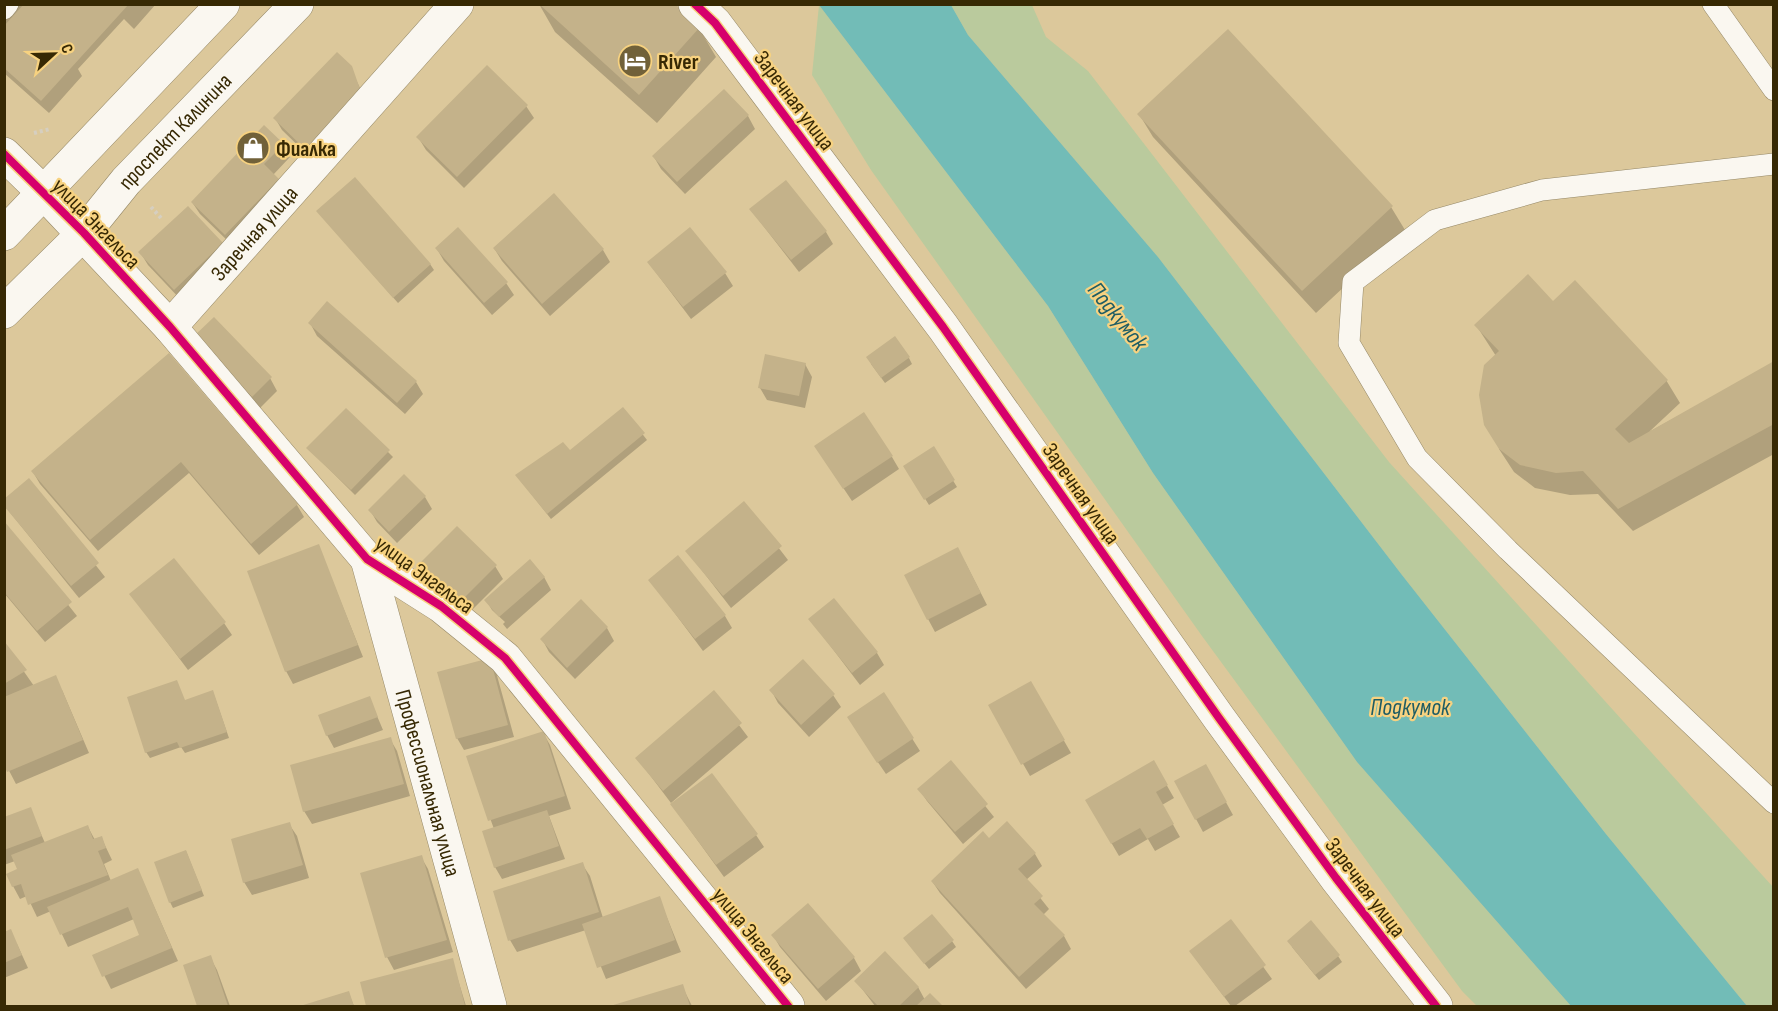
<svg xmlns="http://www.w3.org/2000/svg" width="1778" height="1011" viewBox="0 0 1778 1011" font-family="'Sofia Sans Condensed',sans-serif">
<style>
.green{fill:#baca9d}
.water{fill:#72bcb7}
.shadow{fill:#0003}
.building{fill:#c4b28a}
.lines{fill:none;stroke-linecap:round;stroke-linejoin:round}
.lane-casing{stroke:#948766;stroke-width:22}
.street-casing{stroke:#948766;stroke-width:34}
.secondary-casing{stroke:#948766;stroke-width:34}
.primary-casing{stroke:#948766;stroke-width:34}
.path{stroke:#d6cfc0;stroke-width:4;stroke-dasharray:3 3;stroke-linecap:butt}
.lane{stroke:#faf7f0;stroke-width:21}
.street{stroke:#faf7f0;stroke-width:33}
.secondary{stroke:#faf7f0;stroke-width:33}
.primary{stroke:#faf7f0;stroke-width:33}
.cycleway-casing{stroke:#f7d280;stroke-width:11}
.cycleway{stroke:#d6006c;stroke-width:8}
.labels{text-anchor:middle;stroke-width:4.5;stroke-linejoin:round;paint-order:stroke}
.poi-label{font-size:22px;font-weight:bold;fill:#372904;stroke:#f7d280;text-anchor:start}
.street-label{font-size:22px;fill:#372904;stroke:#f7d280}
.water-label{font-size:24px;font-style:italic;fill:#1f5d64;stroke:#f7d280}
</style>
<rect width="100%" height="100%" fill="#dcc89b"/>
<!-- green -->
<path class="green" d="M819,5l229,301 105,167 204,289 214,244h-94l-15,-15 -260,-355 -331,-466 -59,-95z
M951,5h81l14,32 42,34 301,391 384,425v119h-26l-141,-172 -204,-259 -244,-318 -190,-222z"/>
<!-- water -->
<path class="water" d="M819,5h132l17,30 190,222 244,318 204,259 141,172h-176l-214,-244 -204,-289 -105,-167z"/>
<!-- shadow -->
<path class="shadow" d="M4,4h152l-22,25 -10,-10 -46,50 4,7 -33,37 -45,-40z
M539,4h134l26,24 17,29 -59,66 -102,-91z
M350,67l18,38 -52,58 -34,-33 -7,-12z
M724,91l24,25 7,13 -70,65 -24,-25 -7,-12z
M526,106l8,12 -70,70 -38,-38 -8,-13z
M1139,114l252,93 14,23 -89,83 -163,-176z
M283,145l7,12 -17,18 12,17 -52,54 -33,-32 -8,-12z
M554,195l49,55 7,12 -60,54 -48,-55 -8,-13z
M751,210l75,22 7,12 -34,28z
M318,212l112,52 4,6 -36,33z
M222,244l-40,57 -34,-36 -8,-13z
M437,249l69,34 8,12 -22,20 -48,-54z
M648,262l77,11 8,13 -42,33z
M1553,303l113,77 14,23 -31,29 125,-69v91l-141,77 -35,-37 -28,1 -35,-7 -21,-16 -15,-23 -3,-93 -20,-31z
M310,323l106,59 7,12 -18,20 -88,-78z
M196,336l74,42 7,13 -17,17z
M169,355l128,150 7,12 -45,38 -70,-82 -91,78 -58,-67 -7,-12z
M909,358l3,6 -27,19 -14,-19z
M805,364l7,13 -7,31 -38,-8 -7,-12z
M623,409l24,31 -96,79 -34,-43 53,-24z
M346,410l47,47 -38,38 -47,-47z
M933,448l24,39 -28,18 -24,-39z
M892,457l7,12 -47,32 -28,-42z
M29,480l76,97 -26,21 -75,-93z
M425,497l7,12 -35,34 -20,-21 -7,-12z
M744,503l44,57 -57,48 -44,-57z
M4,524l73,92 -32,26 -41,-49z
M318,545l45,112 -70,27 -7,-13z
M965,562l22,43 -52,27 -7,-13z
M420,566h75l8,13 -37,37 -38,-38z
M544,577l7,13 -44,39 -4,-5 2,-2 -13,-12 -6,-10z
M650,580l75,36 7,12 -29,23z
M131,594l93,29 8,12 -44,35z
M581,601l26,27 7,13 -39,38 -26,-27 -7,-13z
M810,619l67,34 7,12 -24,20z
M4,643l30,43 28,4 27,63 -73,31 -12,-23z
M489,659l7,13 18,65 -50,13 -7,-12z
M1031,683l40,70 -41,23 -40,-70z
M771,690l62,5 8,12 -32,30 -31,-34z
M714,692l34,45 -77,66 -34,-45z
M884,694l36,57 -34,23 -30,-44z
M369,697l14,33 -49,18 -7,-13z
M215,698l14,40 -44,15 -4,-6 -31,11 -4,-6z
M543,733l7,12 21,64 -22,7 16,43 -63,20 -7,-12 -1,-38 -26,-72z
M390,739l7,12 13,45 -98,28 -8,-13z
M950,762l44,55 -31,27 -36,-43 -8,-12z
M1154,763l20,35 -12,7 18,32 -25,14 -7,-12 -29,17 -32,-55z
M1206,766l27,49 -30,17 -7,-13z
M672,805l84,30 8,12 -40,30z
M30,809l15,34 43,-16 7,13 6,-3 11,23 -8,4 7,17 27,-11 40,91 -67,28 -17,-34 47,-20 -7,-16 -66,28 -17,-36 -14,6 -10,-21 -7,3 -7,-13 6,-16 -4,-9 -11,4v-46z
M289,824l8,12 12,42 -57,17 -8,-13z
M989,840l46,14 7,12 -16,14 23,29 -6,6 21,21 7,13 -45,40 -86,-96 -8,-12z
M186,851l18,45 -31,12 -3,-6z
M421,857l7,12 25,83 -59,18 -7,-13z
M582,864l8,12 13,42 56,-20 22,54 -75,27 -20,-49 -69,22 -7,-12z
M807,905l47,53 7,13 -35,30 -46,-54 -7,-12z
M1230,921l42,58 -37,27h-4l-32,-43z
M4,933l13,11 11,24 -24,10z
M952,941l4,6 -27,22 -20,-25z
M1292,947l46,9 4,6 -23,18z
M210,957l7,13 13,36h-32l-14,-40z
M452,960l14,46h-98l-6,-23z
M856,981l62,6 7,13 5,-5 11,11h-66z
M682,986l10,20h-79z
M348,992l6,14h-50z"/>
<!-- building -->
<path class="building" d="M24,4h105l-88,97 -37,-33v-42z
M539,4h136l25,23 -61,68z
M1228,29l165,177 -91,85 -165,-177z
M337,52l15,14 9,26 -53,60 -35,-34z
M487,65l41,40 -71,72 -41,-40z
M724,89l25,26 -72,67 -25,-26z
M264,125l20,19 -20,20 15,15 -54,56 -34,-33z
M355,177l76,87 -38,34 -77,-87z
M786,180l41,51 -36,29 -42,-51z
M554,193l50,56 -62,55 -49,-56z
M188,206l35,37 -49,47 -36,-38z
M458,227l50,55 -24,21 -49,-55z
M690,227l37,45 -44,35 -36,-45z
M1528,274l25,27 22,-21 93,100 -53,49 14,14 145,-82v63l-156,85 -35,-38 -27,2 -36,-8 -21,-16 -15,-24 -5,-30 5,-30 15,-14 -25,-26z
M327,301l90,80 -20,22 -89,-80z
M214,317l58,60 -20,20 -58,-61z
M895,336l15,21 -29,21 -15,-21z
M169,353l129,151 -47,40 -70,-82 -91,78 -59,-69z
M765,354l41,9 -7,33 -41,-8z
M623,407l22,26 -98,81 -32,-39 48,-33 7,8z
M346,408l44,42 -39,40 -45,-42z
M864,412l29,44 -50,33 -29,-43z
M934,446l21,34 -31,20 -21,-34z
M404,474l22,22 -37,36 -21,-22z
M29,478l70,85 -28,23 -67,-80v-7z
M744,501l38,45 -59,50 -38,-45z
M4,521l68,81 -35,29 -33,-39z
M457,526l40,39 -39,39 -40,-39z
M319,544l39,101 -73,27 -38,-101z
M958,547l23,46 -54,27 -23,-45z
M678,555l48,60 -31,24 -47,-59z
M174,558l52,64 -46,37 -51,-65z
M530,559l15,18 -46,40 -15,-17z
M834,598l44,54 -26,21 -44,-54z
M581,599l27,28 -41,41 -27,-29z
M4,641l23,29 -23,14z
M490,658l18,67 -52,14 -19,-67z
M803,659l32,35 -34,31 -32,-35z
M56,675l27,65 -76,32 -3,-7v-68z
M177,680l8,20 28,-10 14,42 -47,16 -3,-6 -32,11 -18,-56z
M1031,681l34,59 -44,25 -33,-60z
M714,690l28,33 -79,68 -28,-33z
M884,692l30,46 -37,25 -30,-46z
M370,696l8,21 -52,19 -8,-21z
M544,731l21,65 -77,25 -22,-65z
M391,737l13,47 -101,28 -13,-47z
M951,760l37,44 -33,28 -38,-43z
M1154,760l14,25 -12,7 18,32 -27,15 -7,-11 -29,16 -26,-44z
M1206,764l21,38 -32,18 -21,-39z
M712,773l46,61 -42,31 -46,-61z
M31,807l11,29 -38,14v-33z
M547,810l12,36 -65,22 -12,-37z
M1007,821l29,32 -18,16 25,27 -9,8 31,31 -46,42 -88,-96 52,-50 6,7z
M290,822l13,43 -60,18 -12,-44z
M88,825l5,14 9,-3 4,12 -8,3 10,24 -80,30 -7,-21 -9,3 -6,-13 11,-5 -6,-14z
M186,850l16,40 -33,13 -15,-41z
M422,855l25,85 -62,18 -25,-85z
M583,862l16,50 -91,29 -15,-50z
M138,868l34,80 -70,29 -10,-22 47,-20 -11,-28 -68,28 -13,-28z
M660,896l15,44 -78,28 -15,-44z
M808,903l47,54 -37,32 -47,-54z
M932,914l22,26 -30,24 -21,-26z
M1231,919l35,46 -42,32 -35,-46z
M1311,920l29,35 -25,20 -28,-34z
M11,929l11,26 -18,8v-31z
M885,951l34,36 -20,19h-21l-24,-25z
M211,955l17,51h-31l-14,-41z
M453,958l12,48h-99l-6,-24z
M683,984l7,22h-80z
M349,991l5,15h-54z
M930,993l13,13h-27z"/>
<g class="lines">
<defs>
<path id="lane" d="M1713,4l61,86
M4,9l4,-5
M1774,164l-232,26 -107,30 -82,62 -4,61 68,115 91,92 266,253"/>
<g id="street">
<path d="M695,4l20,19 228,304 276,391 117,160 100,128"/>
<path d="M45,194l125,133 197,232 74,47 64,52 283,348"/>
<path id="s1" d="M170,327l287,-323"/>
<path id="s2" d="M367,559l123,447"/>
</g>
<path id="secondary" d="M4,154l41,40"/>
<g id="primary">
<path d="M4,234l219,-230"/>
<path id="s3" d="M4,312l80,-79 42,-52 171,-177"/>
</g>
</defs>
<!-- lane casing -->
<use href="#lane" class="lane-casing"/>
<!-- street casing -->
<use href="#street" class="street-casing"/>
<!-- secondary casing -->
<use href="#secondary" class="secondary-casing"/>
<!-- primary casing -->
<use href="#primary" class="primary-casing"/>
<!-- path -->
<path class="path" d="M34,133l16,-4
M151,207l10,11"/>
<!-- lane -->
<use href="#lane" class="lane"/>
<!-- street -->
<use href="#street" class="street"/>
<!-- secondary -->
<use href="#secondary" class="secondary"/>
<!-- primary -->
<use href="#primary" class="primary"/>
<defs>
<path id="cycleway" d="M695,4l20,19 228,304 276,391 117,160 100,128
M4,154l80,79 86,94 197,232 74,47 64,52 283,348"/>
</defs>
<!-- cycleway casing -->
<use href="#cycleway" class="cycleway-casing"/>
<!-- cycleway -->
<use href="#cycleway" class="cycleway"/>
</g>
<!-- icons -->
<defs>
<symbol id="hotel-disc" viewBox="-11 -11 22 22"><circle r="9.5" fill="#716139" stroke="#f7d280"/><path d="M-6-4.5h1.5V1H6V5H4.5V3h-9V5H-6ZM-4 0a1.8 1.8 0 1 1 3.6 0ZM.5 0V-2.5h3Q6-2.5 6 0Z" fill="#fff"/></symbol>
<symbol id="shop-disc" viewBox="-11 -11 22 22"><circle r="9.5" fill="#716139" stroke="#f7d280"/><path d="M-5-2.5h2.3a2.7 3.5 0 0 1 5.4 0H5L5.5 6h-11ZM-1.5-2.5h3a1.5 2.3 0 0 0-3 0Z" fill="#fff"/></symbol>
</defs>
<g fill-rule="evenodd">
<use href="#hotel-disc" x="616" y="42" width="38" height="38"/>
<use href="#shop-disc" x="234" y="129" width="38" height="38"/>
</g>
<g class="labels">
<!-- poi labels -->
<g class="poi-label">
<text x="658" y="69">River</text>
<text x="276" y="156">Фиалка</text>
</g>
<!-- street labels -->
<g class="street-label">
<text transform="translate(795 100) rotate(53)" y="8">Заречная улица</text>
<text dy="8" stroke="none"><textPath href="#s3" startOffset="249">проспект Калинина</textPath></text>
<text transform="translate(97 223) rotate(46)" y="8">улица Энгельса</text>
<text dy="8" stroke="none"><textPath href="#s1" startOffset="126">Заречная улица</textPath></text>
<text transform="translate(1082 493) rotate(55)" y="8">Заречная улица</text>
<text transform="translate(425 574) rotate(36)" y="8">улица Энгельса</text>
<text dy="8" stroke="none"><textPath href="#s2" startOffset="232">Профессиональная улица</textPath></text>
<text transform="translate(1366 887) rotate(53)" y="8">Заречная улица</text>
<text transform="translate(754 935) rotate(51)" y="8">улица Энгельса</text>
</g>
<!-- water labels -->
<g class="water-label">
<text transform="translate(1118 316) rotate(51)" y="8">Подкумок</text>
<text x="1410" y="715">Подкумок</text>
</g>
</g>
<!-- border -->
<rect width="1778" height="1011" fill="none" stroke="#372904" stroke-width="12"/>
<!-- north arrow -->
<g transform="translate(54 54) rotate(68)" stroke="#f7d280" stroke-width="4.5" paint-order="stroke">
<path d="M0-4.5L10 22L0 15L-10 22Z" fill="#372904"/>
<text y="-9" font-size="16" font-weight="bold" text-anchor="middle" fill="#372904">С</text>
</g>
</svg>
